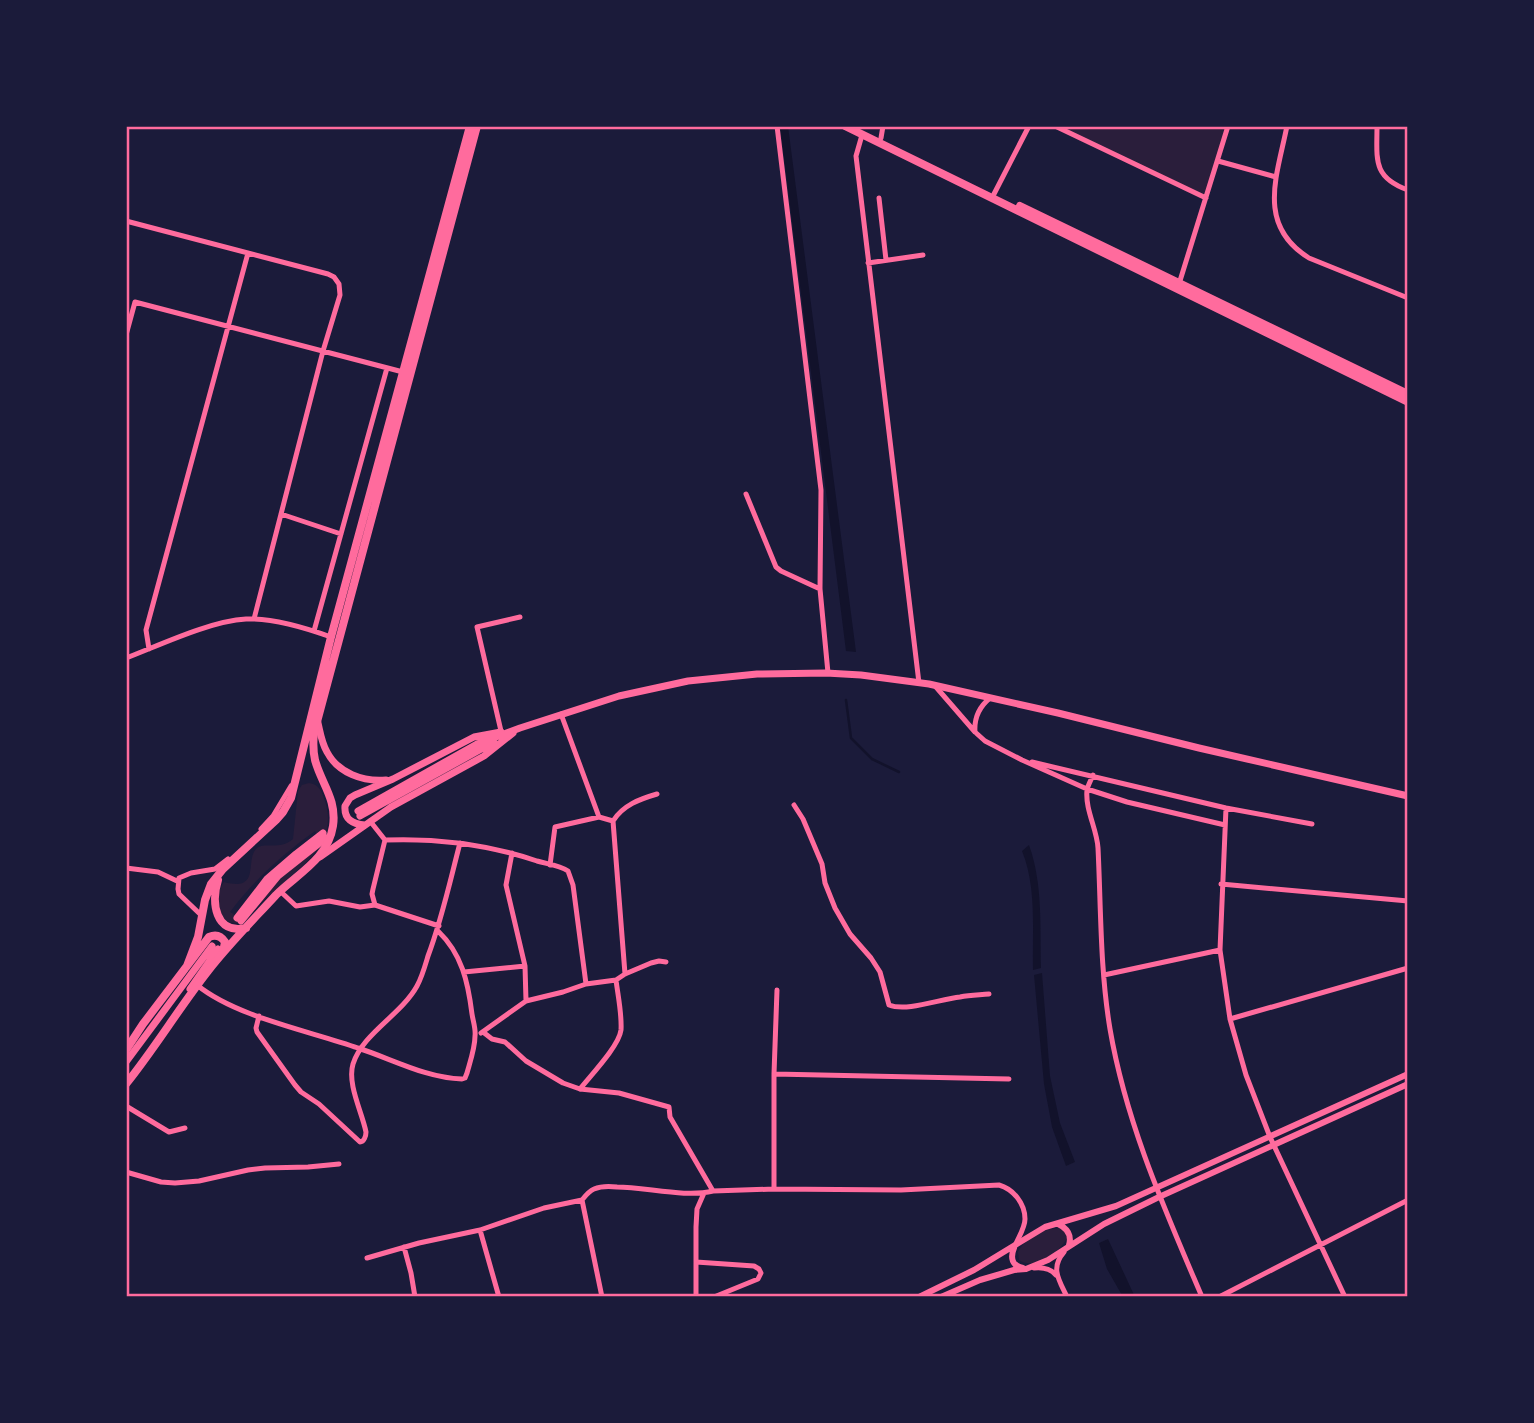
<svg xmlns="http://www.w3.org/2000/svg" width="1534" height="1423" viewBox="0 0 1534 1423" font-family="'Roboto Serif',serif">
<style>
.green{fill:#2a1e3b;fill-rule:evenodd}
.water{fill:#12122b}
.lines{fill:none;stroke-linecap:round;stroke-linejoin:round}
.stream{stroke:#12122b;stroke-width:2.5}
.minor{stroke:#ff6b9d;stroke-width:5}
.tertiary{stroke:#ff6b9d;stroke-width:6}
.secondary{stroke:#ff6b9d;stroke-width:7}
.primary{stroke:#ff6b9d;stroke-width:8}
.neatline{fill:none;stroke:#ff6b9d;stroke-width:2.5}
</style>
<rect width="100%" height="100%" fill="#1b1b3a"/>
<!-- green -->
<path class="green" d="M1055,126h173l-22,72z
M309,783c10,1 13,9 16,18 13,41 -19,61 -45,85 -14,12 -27,24 -40,37 -25,2 -28,-25 -16,-41 37,10 21,-21 32,-33 7,-8 24,2 37,-10l5,-48 4,-6zM315,831l6,11 -46,36 -35,40 -10,-6c24,-32 53,-58 85,-81z
M1060,1228l3,1 5,7c-7,16 -33,35 -49,24l-1,-8c9,-16 25,-23 42,-24z"/>
<!-- water -->
<path class="water" d="M780,126h8l68,526 -10,-1z
M1029,845c14,39 11,82 12,123l-8,2c-1,-40 4,-82 -11,-119z
M1042,973l8,103 10,47 15,39 -9,4 -14,-39 -8,-43 -10,-109z
M1108,1239l27,58h-12l-16,-28 -8,-26z"/>
<g class="lines">
<!-- stream -->
<path class="stream" d="M846,700l5,38 21,21 27,13"/>
<!-- minor -->
<path class="minor" d="M777,126l44,364 -1,99 8,84
M1055,126l151,72
M1287,126c-10,50 -31,99 22,132l99,40
M1377,126c0,33 -5,51 31,64
M862,135l-6,21 63,527
M881,138l2,-12
M1218,161l58,16
M994,194l35,-68
M879,198l7,62
M126,221l202,53 6,3 5,7 1,11 -17,56 -69,268
M868,263l55,-8
M1179,284l49,-158
M126,335l9,-33 268,70
M746,494l30,73 5,4 39,18
M281,514l60,20
M314,631l73,-263
M149,649l-3,-19 102,-377
M126,658c34,-13 84,-37 120,-39 26,-1 60,9 85,18
M936,687l39,45 10,9 37,19 65,29 40,13 98,23
M561,714l38,103
M501,731l-24,-104 43,-10
M975,732c-1,-14 4,-25 15,-34
M1032,762l194,46 86,16
M1093,775c-2,5 -5,10 -6,15 -2,20 10,39 11,58 3,60 2,121 12,181 16,94 55,181 92,268
M794,805l9,14 19,45 3,19 10,25 15,26 21,24 9,14 9,33c18,7 51,-6 71,-8 10,-2 19,-2 29,-3
M1226,808l-6,142 10,69 16,56 24,62 75,160
M370,821l15,19c52,-2 102,4 152,21 10,3 22,4 31,10l5,14 13,99
M261,829l12,-13 18,-30
M512,853l-6,32 19,81 1,35
M550,865l5,-38 44,-10 14,4
M126,868l32,4 19,9
M1221,884l187,17
M1408,887v53
M280,891l16,15 33,-5 31,6 15,-2 64,21
M375,905l-3,-11 1,-5 12,-49
M201,915l-22,-21 -1,-5 1,-11 12,-5 24,-4 13,-10
M464,972l61,-6
M625,974l-12,-153c10,-16 27,-22 44,-27
M1104,975l116,-25
M197,985c39,32 113,46 161,63 34,11 68,30 104,31l3,-1 2,-5c3,-11 8,-25 8,-37 1,-7 -2,-15 -3,-22 -4,-32 -10,-60 -34,-83
M259,1016l-3,12 1,4 38,53 6,7 18,12 41,38c4,0 6,-6 6,-10 -4,-20 -19,-48 -13,-68 10,-31 48,-49 64,-78 5,-9 8,-20 11,-30 14,-37 22,-75 32,-113
M1230,1019l178,-51
M483,1032l9,7 13,3 21,19 37,22 17,6 39,4 50,14 1,10 43,74
M481,1033l45,-32 37,-9 23,-8 30,-4 9,-6 26,-11 8,-2 7,1
M774,1074l235,5
M580,1089c11,-14 39,-43 41,-59 1,-16 -3,-34 -5,-50
M126,1106l43,26 16,-4
M126,1172l35,10 14,1 24,-2 49,-11 17,-2 43,-1 31,-3
M774,1189v-115l3,-84
M582,1200l20,97
M480,1230l19,67
M404,1247l7,26 4,24
M1064,1252c-14,16 -5,28 3,45
M367,1258l52,-15 61,-13 64,-22 38,-8c4,-5 7,-9 12,-11 7,-3 15,-3 23,-2 29,0 68,11 96,4l61,-2 127,1 98,-5c14,4 26,18 26,34 0,9 -7,19 -10,27
M696,1262l58,4 5,3 2,4 -3,6 -44,18
M1034,1268c9,-1 16,0 22,7
M696,1297v-70l1,-18 7,-16
M1219,1297l189,-97"/>
<!-- tertiary -->
<path class="tertiary" d="M1058,1224c9,4 14,11 11,21
M1014,1248c-4,10 -2,18 9,20
M919,1297l55,-27 71,-43 71,-21 292,-132
M941,1297l39,-17 34,-10 12,-1 22,-9 56,-36 55,-27 249,-113"/>
<!-- secondary -->
<path class="secondary" d="M317,719c3,11 4,23 10,33 11,21 36,30 59,28
M358,811l119,-67 43,-16 99,-32 69,-15 69,-7 69,-1 35,2 68,9 129,29 141,35 209,48
M360,816l134,-74
M365,825c-13,-1 -21,-6 -20,-19l5,-8 5,-3 38,-16 81,-42 27,-5
M320,857l71,-50 93,-51 29,-23
M237,918l30,-39 29,-25 27,-21
M241,921l37,-45 48,-38
M190,989l28,-40
M126,1062l86,-116"/>
<!-- primary -->
<path class="primary" d="M845,126l563,276
M1020,206l388,188
M218,880c-7,22 -3,55 28,48
M187,966l11,-29 7,-37 6,-16 12,-15 53,-49 7,-8 8,-14 40,-161 139,-511
M126,1050l17,-26 66,-87c7,-3 12,-1 16,5l-2,10
M126,1084c29,-36 53,-76 82,-113 21,-27 45,-51 68,-76 21,-21 52,-36 57,-69 4,-27 -12,-43 -18,-66 -2,-9 -2,-18 -1,-27l163,-607"/>
</g>
<!-- border -->
<rect width="1534" height="1423" fill="none" stroke="#1b1b3a" stroke-width="256"/>
<rect x="128" y="128" width="1278" height="1167" class="neatline"/>
</svg>
